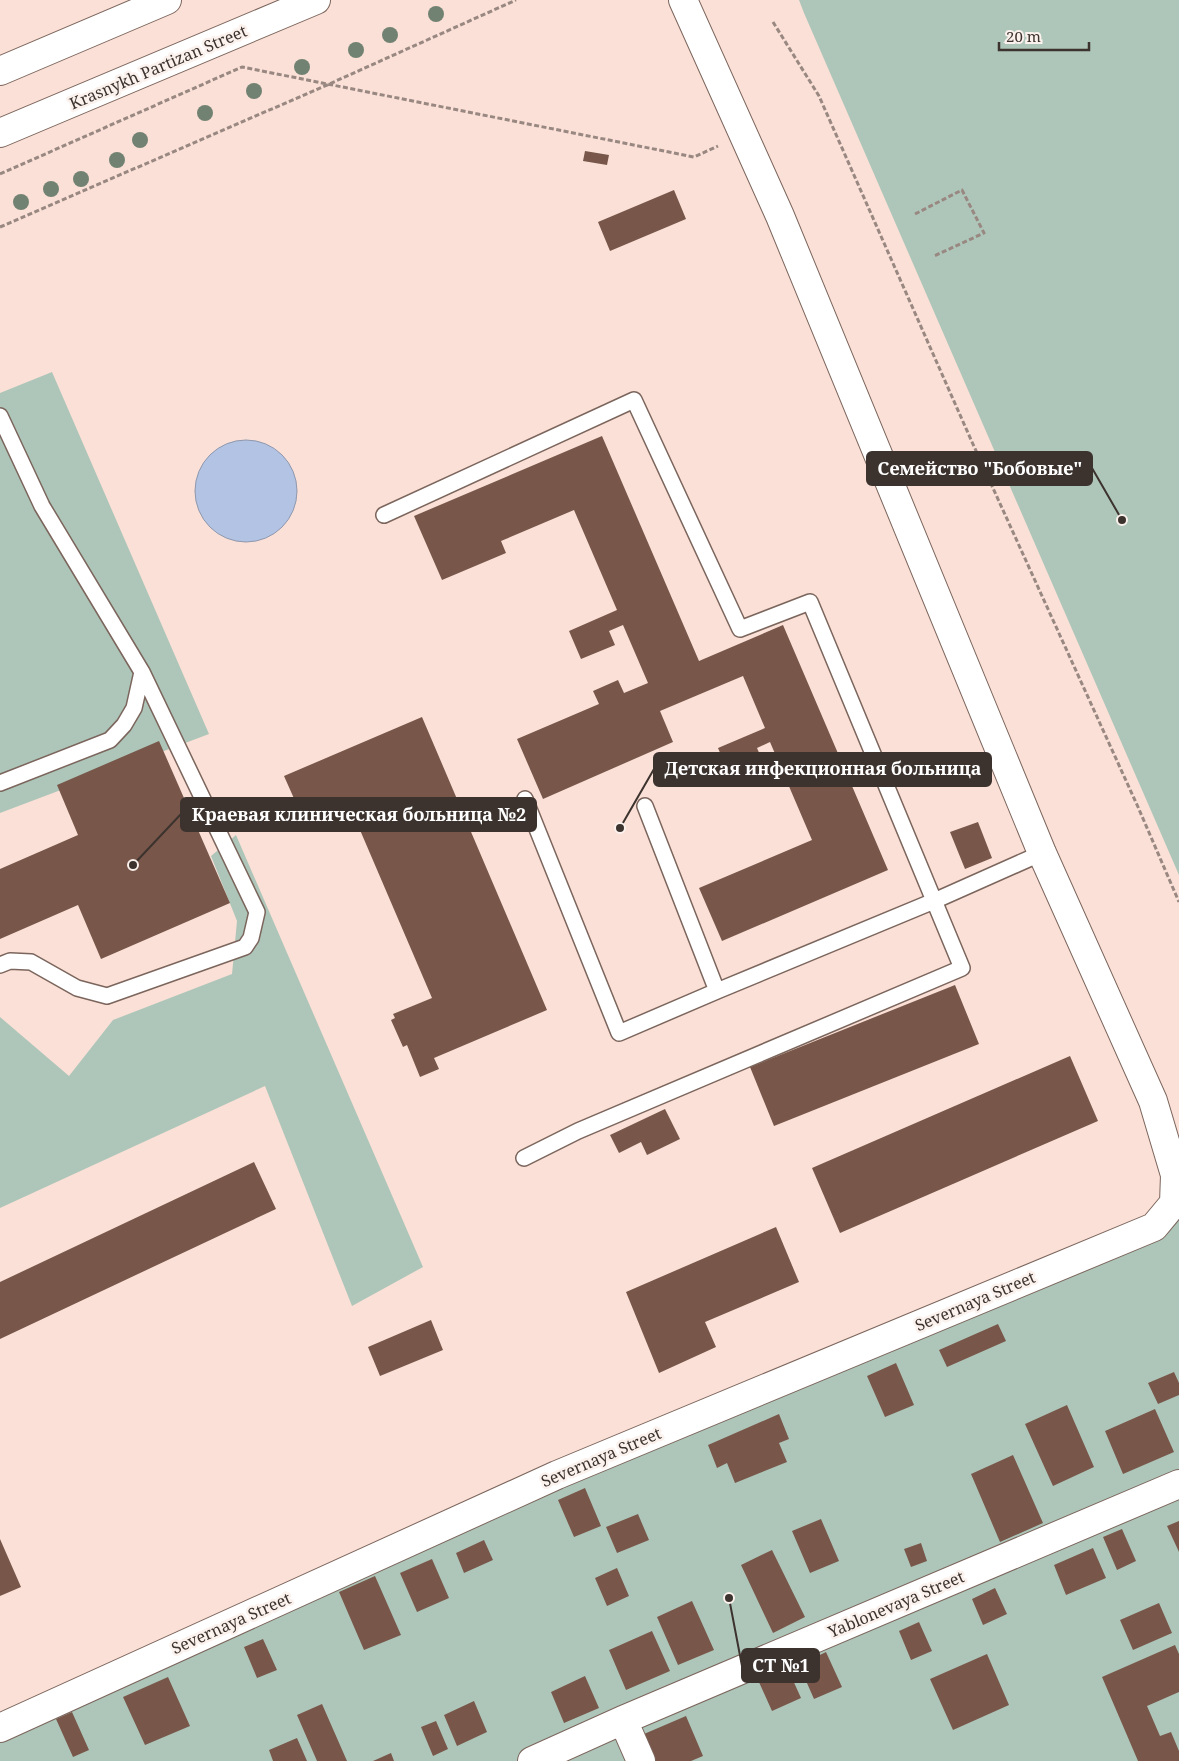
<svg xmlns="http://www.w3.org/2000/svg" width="1179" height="1761" viewBox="0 0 1179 1761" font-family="'Noto Serif',serif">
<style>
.green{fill:#aec6b9}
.water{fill:#b2c3e4;stroke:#8f98ad}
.building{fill:#78574a}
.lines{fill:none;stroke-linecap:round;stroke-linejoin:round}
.lane-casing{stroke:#7b655c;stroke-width:18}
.street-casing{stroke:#7b655c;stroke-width:30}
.highway-casing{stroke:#7b655c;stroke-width:30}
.path{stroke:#998881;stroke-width:3;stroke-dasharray:5 2.5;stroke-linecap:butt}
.lane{stroke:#fff;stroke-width:15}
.street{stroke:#fff;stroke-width:28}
.highway{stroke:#fff;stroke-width:28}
.tree{fill:#718272}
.labels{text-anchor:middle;stroke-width:5;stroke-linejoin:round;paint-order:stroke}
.street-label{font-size:16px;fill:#3c322e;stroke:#fbf1ed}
.leader{fill:none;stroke:#3c322e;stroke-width:2}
.callout-dot{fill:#3c322e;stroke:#fbf1ed;stroke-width:2}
.callout{fill:#3c322e;stroke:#3c322e;stroke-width:2}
.callout-label{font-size:18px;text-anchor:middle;font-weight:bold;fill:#fff}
</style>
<rect width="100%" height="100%" fill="#fae0d6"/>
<!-- green -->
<path class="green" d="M799,0h380v875l-375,-862z
M52,372l157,362 -209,79v-420z
M236,835l187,432 -71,39 -87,-220 -265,122v-191l69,59 44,-56 119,-46 5,-53 -26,-65z
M1179,1204v557h-1179v-40z"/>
<!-- water -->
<path class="water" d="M195 491a51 51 0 1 1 102 0a51 51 0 1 1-102 0Z"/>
<!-- building -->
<path class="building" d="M585,151l24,4 -2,10 -24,-4z
M674,190l12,29 -76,32 -12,-29z
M602,436l97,225 84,-36 105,245 -166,71 -23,-53 113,-48 -42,-98 -13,6 6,14 -33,14 -12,-28 47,-20 -22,-52 -83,35 13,31 -130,57 -26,-60 82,-35 -6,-13 25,-11 6,13 24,-10 -25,-58 -14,6 6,14 -34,14 -12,-28 48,-21 -43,-100 -73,31 5,12 -64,27 -28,-64z
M422,717l125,293 -113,48 5,11 -19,8 -13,-32 -4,2 -12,-27 4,-2 -2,-4 39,-16 -81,-189 -38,16 -10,-24 -7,2 -12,-27z
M159,741l71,162 -129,56 -23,-54 -78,34v-70l78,-34 -21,-50z
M978,822l14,36 -27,11 -15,-37z
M955,985l24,59 -205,82 -24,-59z
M1070,1056l28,65 -258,112 -28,-65z
M665,1109l15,30 -33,16 -6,-13 -22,11 -9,-18z
M254,1162l22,47 -276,130v-57z
M776,1227l23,55 -94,40 11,25 -57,26 -33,-81z
M431,1320l12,30 -63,26 -12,-29z
M998,1324l8,17 -59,26 -8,-17z
M896,1363l18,42 -29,12 -18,-41z
M1174,1372l5,11v12l-21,9 -10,-21z
M1067,1405l27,62 -41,19 -28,-62z
M1155,1409l19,43 -51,22 -18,-43z
M779,1414l10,25 -10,4 8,19 -52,21 -8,-20 -10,5 -9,-23z
M1013,1455l30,68 -43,19 -29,-68z
M585,1488l16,38 -27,11 -16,-37z
M638,1514l11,26 -32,13 -11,-26z
M821,1519l18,42 -29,12 -18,-42z
M1179,1521v31l-12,-26z
M1122,1529l14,32 -19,9 -14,-33z
M0,1539l21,48 -21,9z
M484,1540l9,20 -29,13 -8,-20z
M921,1543l6,18 -16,6 -7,-18z
M1093,1548l13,30 -40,17 -12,-30z
M772,1550l33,67 -32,16 -32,-68z
M432,1559l17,39 -32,14 -17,-39z
M617,1568l12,28 -22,10 -12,-28z
M375,1576l26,59 -37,15 -25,-58z
M995,1588l12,26 -24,11 -11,-26z
M692,1601l22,49 -36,15 -21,-48z
M1159,1603l13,30 -39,17 -13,-30z
M919,1622l13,29 -21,9 -12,-29z
M652,1631l18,40 -44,19 -17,-40z
M263,1639l14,31 -20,8 -13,-31z
M1175,1645l4,9v38l-32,14 13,30 11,-4 8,19v10h-41l-36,-84z
M826,1652l16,35 -28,12 -15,-34z
M987,1654l22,51 -56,25 -23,-51z
M787,1667l14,31 -29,13 -14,-31z
M585,1676l14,32 -35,15 -13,-31z
M168,1677l22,49 -45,19 -22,-48z
M474,1701l13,31 -30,14 -13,-31z
M322,1704l25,57h-30l-20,-46z
M72,1712l17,38 -16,7 -17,-38z
M686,1716l17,40 -12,5h-36l-11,-27z
M436,1721l12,28 -15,7 -12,-29z
M297,1738l10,23h-34l-4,-11z
M391,1753l3,8h-21z"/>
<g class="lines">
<defs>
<path id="lane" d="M0,416l42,90 100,166 -8,36 -10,17 -14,15 -110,43
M384,515l250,-115 106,229 70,-27 152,366 -384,163 -54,27
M525,799l94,234 98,-42
M645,806l72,185 217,-90 108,-48
M0,965l10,-4 21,1 46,26 30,8 138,-49 6,-9 6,-26 -115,-240"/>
<path id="street" d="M623,1720l18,41
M0,1728l557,-253 597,-248 20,-24 1,-28 -22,-74 -111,-248 -262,-637 -97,-216
M532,1761l91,-41 556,-236"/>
<path id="highway" d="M0,71l167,-71
M0,133l316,-133"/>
</defs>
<!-- lane casing -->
<use href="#lane" class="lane-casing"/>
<!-- street casing -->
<use href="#street" class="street-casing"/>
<!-- highway casing -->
<use href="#highway" class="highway-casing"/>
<!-- path -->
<path class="path" d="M773,22l46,74 153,346 166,365 41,95
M0,174l242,-107 452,90 24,-11
M915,214l47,-24 22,43 -50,23
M0,227l327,-142 189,-85"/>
<!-- lane -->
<use href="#lane" class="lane"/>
<!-- street -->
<use href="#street" class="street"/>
<!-- highway -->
<use href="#highway" class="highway"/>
</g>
<!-- trees -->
<g class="tree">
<circle cx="436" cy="14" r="8"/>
<circle cx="390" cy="35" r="8"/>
<circle cx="356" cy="50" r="8"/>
<circle cx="302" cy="67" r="8"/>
<circle cx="254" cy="91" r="8"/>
<circle cx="205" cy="113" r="8"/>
<circle cx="140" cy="140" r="8"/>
<circle cx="117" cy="160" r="8"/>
<circle cx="81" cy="179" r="8"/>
<circle cx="51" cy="189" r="8"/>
<circle cx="21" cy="202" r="8"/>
</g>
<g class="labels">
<!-- street labels -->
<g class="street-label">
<text transform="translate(158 67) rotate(-23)" y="6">Krasnykh Partizan Street</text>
<text transform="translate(975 1301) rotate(-23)" y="6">Severnaya Street</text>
<text transform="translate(601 1457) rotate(-23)" y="6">Severnaya Street</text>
<text transform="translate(896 1604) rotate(-23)" y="6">Yablonevaya Street</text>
<text transform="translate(231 1623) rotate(-24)" y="6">Severnaya Street</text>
</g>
</g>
<!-- callouts -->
<path class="leader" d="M1122 520L1092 468M620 828L654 769M133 865L181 814M729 1598L742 1666"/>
<g class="callout-dot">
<circle cx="1122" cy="520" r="5"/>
<circle cx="620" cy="828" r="5"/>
<circle cx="133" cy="865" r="5"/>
<circle cx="729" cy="1598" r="5"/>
</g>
<g class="callout">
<rect x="867" y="452" width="225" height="33" rx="5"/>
<rect x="654" y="753" width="337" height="33" rx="5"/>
<rect x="181" y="798" width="355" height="33" rx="5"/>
<rect x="742" y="1649" width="77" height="33" rx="5"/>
</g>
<g class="callout-label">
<text x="980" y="475">Семейство "Бобовые"</text>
<text x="823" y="775">Детская инфекционная больница</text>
<text x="359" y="821">Краевая клиническая больница №2</text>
<text x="781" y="1672">СТ №1</text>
</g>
<!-- scale -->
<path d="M999 42v8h90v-8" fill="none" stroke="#3c322e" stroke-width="2.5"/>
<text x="1006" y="42" font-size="15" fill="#3c322e" stroke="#fbf1ed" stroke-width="4" paint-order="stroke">20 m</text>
</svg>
